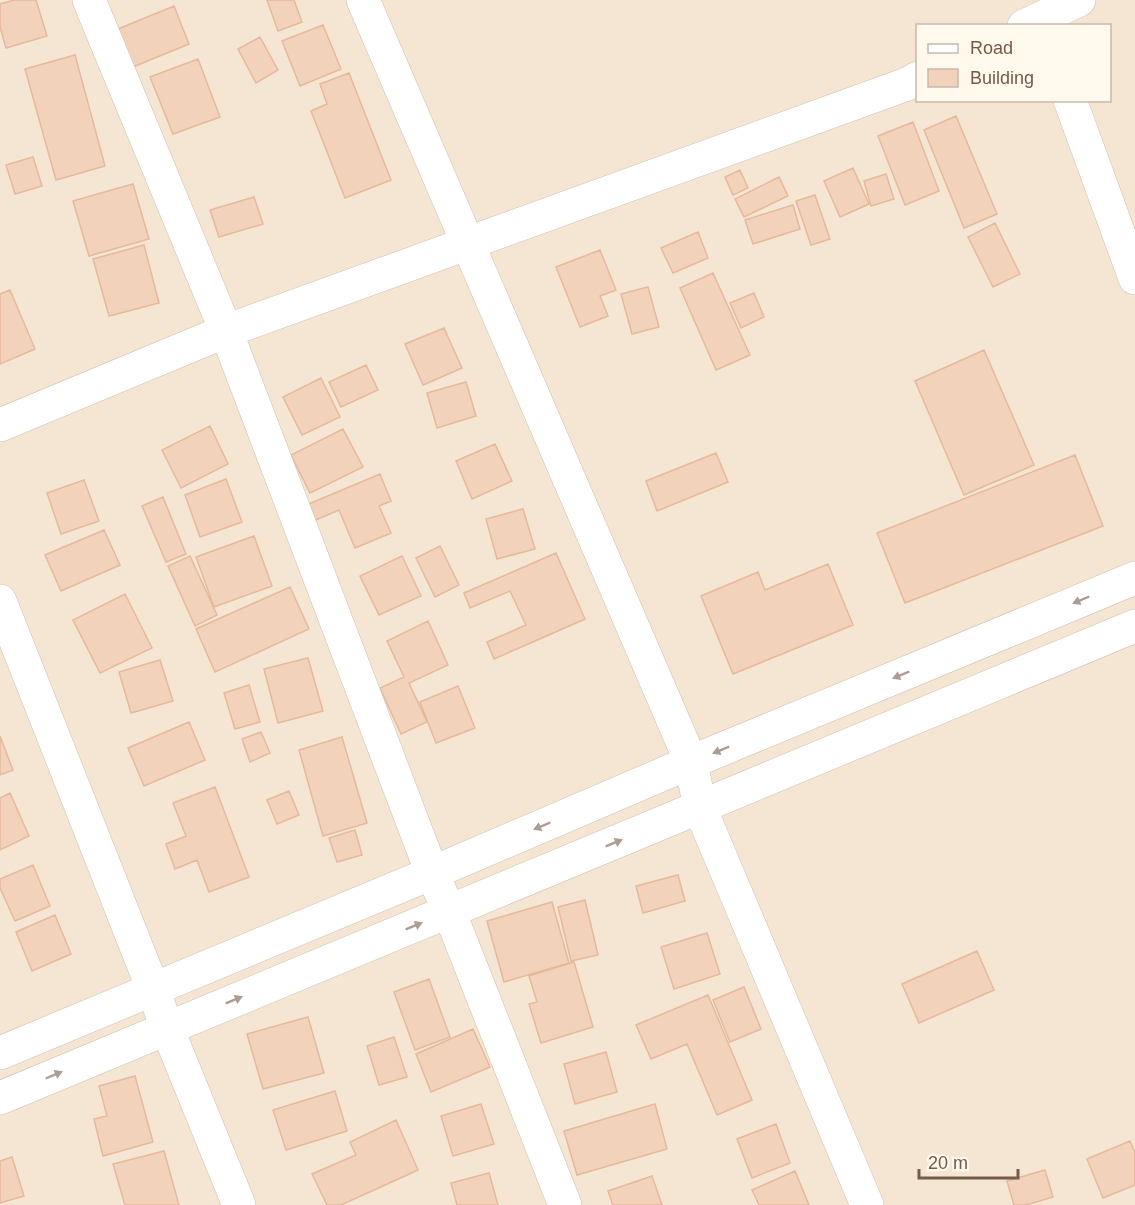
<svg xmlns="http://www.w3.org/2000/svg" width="1135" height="1205" viewBox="0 0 1135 1205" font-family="Arial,sans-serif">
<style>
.residential{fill:#f4e6d3;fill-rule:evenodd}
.building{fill:#f3d2bc;stroke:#e5b99c;stroke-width:1.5}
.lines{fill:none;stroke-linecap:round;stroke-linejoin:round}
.minor-casing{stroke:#d1beae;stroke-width:34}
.minor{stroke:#fff;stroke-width:33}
.oneway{fill:#ad9c92}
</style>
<rect width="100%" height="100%" fill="#fdf4e5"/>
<!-- residential -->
<path class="residential" d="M0,0h1135v1205h-1135zM918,26h192v74h-192z"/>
<!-- building -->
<path class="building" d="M14,0h22l11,36 -41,12 -6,-21v-23z
M267,0h27l8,22 -24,9z
M174,6l15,38 -56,23 -15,-38z
M323,25l18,44 -41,17 -18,-45z
M260,37l18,33 -22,13 -18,-34z
M75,55l30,111 -49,14 -31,-111z
M198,59l22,58 -47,17 -23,-57z
M349,73l42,107 -46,18 -34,-87 16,-7 -7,-20z
M956,116l41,98 -33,14 -40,-98z
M913,122l26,69 -34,14 -27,-69z
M33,157l9,29 -27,8 -9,-29z
M853,168l16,36 -29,13 -16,-36z
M740,170l8,18 -15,7 -8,-18z
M886,174l8,25 -23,7 -7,-25z
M779,177l9,19 -44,21 -9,-18z
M133,184l16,55 -60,17 -16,-55z
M815,195l15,44 -19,6 -15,-44z
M254,197l9,27 -44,13 -9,-27z
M793,205l7,24 -47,15 -8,-24z
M995,223l25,51 -27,13 -25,-50z
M698,232l10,26 -35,15 -12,-25z
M144,245l15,58 -50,13 -16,-57z
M600,250l16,40 -16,6 8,20 -28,11 -24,-60z
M713,273l37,82 -34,15 -36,-82z
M648,287l11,40 -27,7 -11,-40z
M10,290l25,59 -35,15v-70z
M754,293l10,24 -23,11 -11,-25z
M444,328l18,40 -39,17 -18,-41z
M984,350l50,115 -70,30 -49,-114z
M366,365l12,25 -37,17 -12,-25z
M321,378l19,39 -38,18 -19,-38z
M466,382l10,34 -39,12 -10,-35z
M210,426l18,38 -47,24 -19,-38z
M343,429l20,38 -53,26 -19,-38z
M495,444l17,37 -40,18 -16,-38z
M716,453l12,29 -71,29 -11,-30z
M1075,455l28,71 -198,77 -28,-70z
M380,474l11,27 -12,5 12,27 -36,15 -16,-38 -28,12 -7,-16z
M226,479l16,43 -42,15 -15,-42z
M84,480l15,41 -38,13 -14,-41z
M163,497l23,57 -20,8 -24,-56z
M523,509l12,40 -38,10 -11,-40z
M104,530l16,35 -59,26 -16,-36z
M254,536l18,50 -58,21 -18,-50z
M440,546l19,39 -24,12 -19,-39z
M556,553l29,66 -91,40 -7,-17 39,-17 -16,-34 -40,17 -6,-15z
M190,556l27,59 -22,11 -27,-60z
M402,556l19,40 -42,19 -19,-39z
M828,564l25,61 -120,49 -32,-78 57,-24 7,18z
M290,587l19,42 -94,43 -19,-43z
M125,594l27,54 -52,25 -27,-53z
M428,621l20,44 -39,18 18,39 -26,12 -21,-46 24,-11 -17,-36z
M308,658l15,53 -45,12 -14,-54z
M160,660l13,41 -42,12 -12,-41z
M249,685l11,37 -25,7 -11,-36z
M458,686l17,42 -39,15 -16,-41z
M189,722l16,38 -61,26 -16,-38z
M261,732l9,21 -20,9 -8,-23z
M0,736l13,34 -13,5z
M342,737l25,86 -44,13 -24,-86z
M215,787l34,90 -40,15 -12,-32 -22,9 -9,-25 20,-8 -13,-33z
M289,791l10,24 -22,9 -10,-24z
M10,793l19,43 -29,14v-52z
M355,830l7,25 -25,7 -8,-24z
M33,865l17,41 -35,15 -15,-33v-9z
M678,875l7,26 -42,12 -7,-27z
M585,900l13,55 -27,6 -13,-54z
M552,902l17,61 -65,19 -17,-61z
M55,915l16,39 -39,17 -16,-39z
M707,933l13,41 -46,15 -13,-42z
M977,951l17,39 -75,33 -17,-39z
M574,962l19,65 -52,16 -12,-39 8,-2 -8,-26z
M429,979l21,58 -35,13 -21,-58z
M744,987l17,42 -31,13 -17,-42z
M708,995l44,105 -35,15 -30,-71 -36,15 -15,-34z
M308,1017l16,56 -61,16 -16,-55z
M473,1029l17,38 -59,25 -15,-38z
M394,1037l13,40 -28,8 -12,-39z
M606,1052l11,40 -42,12 -11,-40z
M135,1076l18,66 -50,14 -9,-37 13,-3 -8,-30z
M335,1091l12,40 -61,19 -13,-40z
M481,1104l13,40 -41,12 -12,-40z
M655,1104l12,45 -90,26 -13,-44z
M396,1120l22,50 -77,35h-14l-15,-31 44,-19 -6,-13z
M776,1124l14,39 -38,15 -15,-39z
M1130,1141l5,11v33l-32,13 -16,-39z
M164,1151l15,54h-54l-12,-41z
M12,1157l12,39 -24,7v-42z
M1045,1170l8,27 -27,8h-12l-7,-24z
M795,1171l14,34h-50l-7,-15z
M489,1173l9,32h-41l-6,-22z
M652,1176l10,29h-49l-5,-14z"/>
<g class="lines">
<defs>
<path id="minor" d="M89,0l137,331 206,542 17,38 116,294
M363,0l328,762 9,46 167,397
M1024,26l55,-26
M1070,100l65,178
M0,425l226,-94 681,-247 11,-6
M0,601l153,388 14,39 72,177
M0,1053l432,-180 259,-111 444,-184
M0,1098l1135,-472"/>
</defs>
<!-- minor casing -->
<use href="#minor" class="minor-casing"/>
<!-- minor -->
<use href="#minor" class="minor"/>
</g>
<!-- one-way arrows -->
<defs><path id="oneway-solid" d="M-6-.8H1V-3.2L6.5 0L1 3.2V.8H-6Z" transform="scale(1.5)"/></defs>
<g class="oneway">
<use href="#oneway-solid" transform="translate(1081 600) rotate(157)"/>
<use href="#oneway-solid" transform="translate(901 675) rotate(157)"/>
<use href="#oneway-solid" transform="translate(721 750) rotate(157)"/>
<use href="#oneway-solid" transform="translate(542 826) rotate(157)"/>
<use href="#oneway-solid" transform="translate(614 843) rotate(-22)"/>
<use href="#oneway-solid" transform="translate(414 926) rotate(-22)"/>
<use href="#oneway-solid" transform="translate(234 1000) rotate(-22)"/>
<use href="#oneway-solid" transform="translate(54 1075) rotate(-23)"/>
</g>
<!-- legend -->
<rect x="916" y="24" width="195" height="78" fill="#fff8ec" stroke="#c8b9ab" stroke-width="1.5"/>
<rect x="928" y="44" width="30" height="9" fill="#ffffff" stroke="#c8b9ab" stroke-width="1.5"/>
<text x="970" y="54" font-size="18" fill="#765a4a">Road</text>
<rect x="928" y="69" width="30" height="18" fill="#f3d2bc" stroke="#c8b9ab" stroke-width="1.5"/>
<text x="970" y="84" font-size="18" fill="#765a4a">Building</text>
<!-- scale -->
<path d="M919 1169v9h99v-9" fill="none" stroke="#765a4a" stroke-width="3"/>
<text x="928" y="1169" font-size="18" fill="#765a4a" stroke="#fff8ec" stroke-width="4.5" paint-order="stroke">20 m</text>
</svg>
